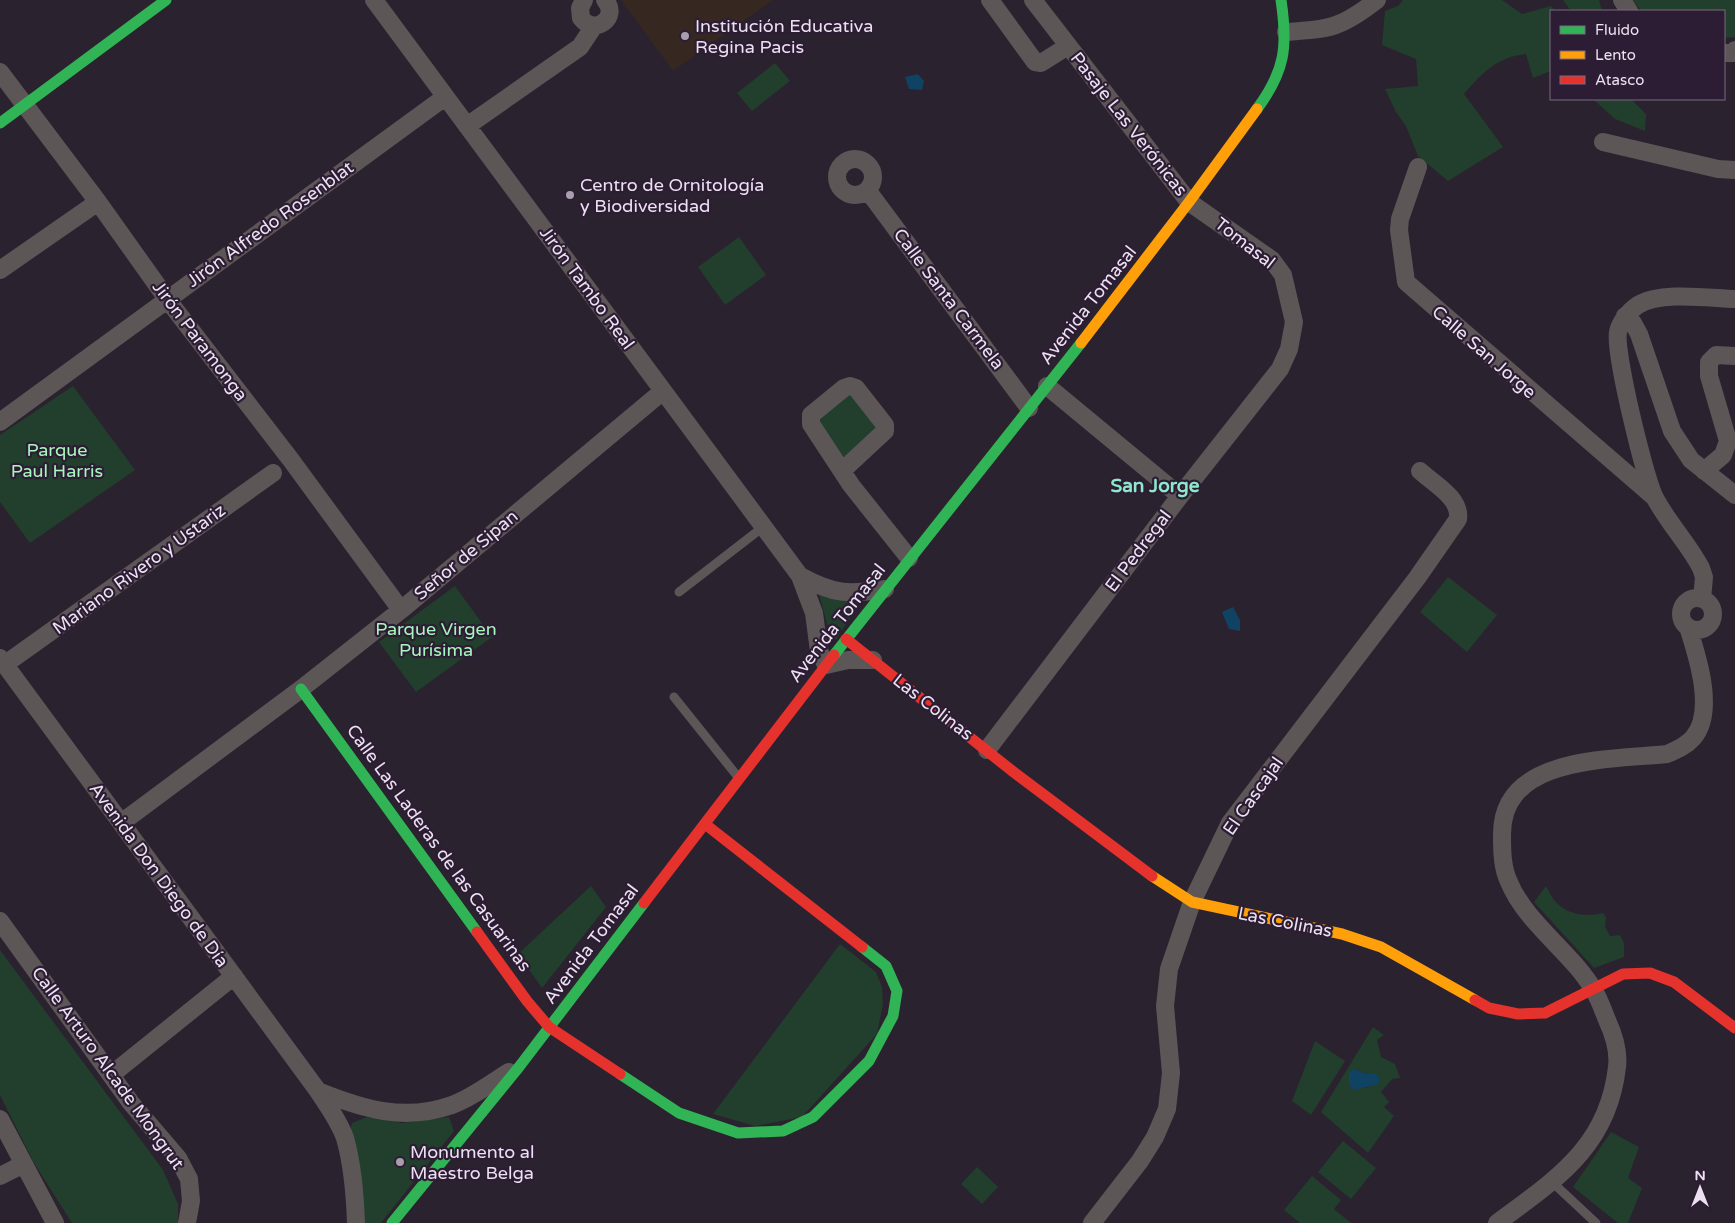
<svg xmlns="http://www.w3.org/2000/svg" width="1735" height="1223" viewBox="0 0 1735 1223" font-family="'Varela Round',sans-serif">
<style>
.education{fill:#372721}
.green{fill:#223e2c;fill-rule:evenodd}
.water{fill:#104264}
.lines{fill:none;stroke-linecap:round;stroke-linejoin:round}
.lane{stroke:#5c5657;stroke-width:9}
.street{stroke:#5c5657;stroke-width:18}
.fast{stroke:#30b455;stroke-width:11}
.slow{stroke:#ff9f0a;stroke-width:11}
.jam{stroke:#e5322d;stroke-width:11}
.poi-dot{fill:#a89eac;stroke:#2d1d34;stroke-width:2}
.labels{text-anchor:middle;stroke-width:4.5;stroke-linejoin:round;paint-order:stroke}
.poi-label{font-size:18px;fill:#ebe1f0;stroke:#2d1d34;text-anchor:start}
.street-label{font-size:18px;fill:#ebe1f0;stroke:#2d1d34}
.park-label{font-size:18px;fill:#a7f7bd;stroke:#2d1d34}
.neighbourhood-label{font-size:19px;font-weight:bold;fill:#8ce9c9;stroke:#2d1d34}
</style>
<rect width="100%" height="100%" fill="#2b222f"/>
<!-- education -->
<path class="education" d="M621,0h152l-100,71z"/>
<!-- green -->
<path class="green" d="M1403,0h99l20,14 29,-8 4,5h-4v60l-18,7 -7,-24c-29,3 -44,19 -62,40l39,53 -55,34 -30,-25 -12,-30 -10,-14 -11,-23 33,-3 -2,-27 -34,-14 3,-34 13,-5z
M1563,0h36l3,11h-31z
M1633,0h102v37l-11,1v-27h-83z
M775,63l15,18 -38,30 -15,-18z
M1593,99h38l15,15 -1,17 -30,-12z
M739,237l27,38 -41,30 -27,-38z
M73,386l62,84 -105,73 -30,-41v-67z
M850,391l30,39 -36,27 -30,-39z
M1448,577l49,38 -30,37 -47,-40z
M455,586l37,51 -76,55 -37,-50z
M818,590l36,11 4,4 -22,35 -7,-9z
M591,886l15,21 -64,81 -24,-34z
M1546,886c3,5 6,13 11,17 11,12 31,14 46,10l3,4 -1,10 5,9 10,-1 4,8v14l-30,11 -60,-66z
M840,944l36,28 6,15 1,17 -6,30 -75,83 -47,9 -42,-12z
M0,950l163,220 15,34v19h-106l-38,-60 -34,-68z
M1373,1027l11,8 -7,5 4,17 14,7 5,14 -8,1 -11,13 8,10 -5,5 10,9 -26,37 -47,-41zM1355,1069l11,5 7,10 -8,4z
M1315,1041l30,20 -34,54 -19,-14z
M367,1117l35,6 47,-6 5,14 -73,92h-20l-11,-93 2,-7z
M1611,1132l28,15 -11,31 14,10 -14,35h-10l-45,-36z
M1343,1141l33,27 -25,31 -33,-27z
M977,1167l21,20 -16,17 -21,-20z
M1312,1176l29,24 -7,9 17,14h-51l-16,-13z"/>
<!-- water -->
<path class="water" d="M918,74l6,7 -2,9 -13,-1 -4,-12z
M1233,607l7,13v11l-11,-2 -7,-17z
M1355,1069l11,5h10l4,5 -2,5 -24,6 -5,-6v-12z"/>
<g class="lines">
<!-- lane -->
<path class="lane" d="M679,592l84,-65
M674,697l64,80
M1552,1182l44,41"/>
<!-- street -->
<path class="street" d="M374,0l426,576 14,37 5,38 7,14 22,-5h25
M584,0l-4,8 1,10c14,18 39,-1 24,-18
M990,0l45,62 6,1 27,-17
M1622,0l7,11
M1286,32c45,-3 55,-4 91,-32
M1724,53h9l2,-3
M0,72l98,130 69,97 124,161 110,150
M467,126l113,-79 14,-21
M1603,142l115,27 17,1
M837 177a18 18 0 1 1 36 0a18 18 0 1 1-36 0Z
M1418,167l-18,52 -1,11 7,52 248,215
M868,191l161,217
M0,270l98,-68
M1625,316l8,7 6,11 33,97 19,29 44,35
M1047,386l133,110
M0,422l445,-325
M843,470l42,-39v-6l-29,-37 -6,-2 -6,2 -33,27v9l40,61 58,73
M1704,471l19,-16 5,-14 -19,-65v-14l7,-7 19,1
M800,576c33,18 48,19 85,13
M1681 614a16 16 0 1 1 32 0a16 16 0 1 1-32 0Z
M1702,599l2,-22 -3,-9c-13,-25 -33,-45 -46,-70 -10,-19 -41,-146 -37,-166 2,-10 11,-21 20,-27 23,-14 70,-7 97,-6
M0,658l318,433c10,15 21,30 27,47 8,28 10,57 11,85
M4,665l269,-192
M987,750l193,-254 100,-127 9,-20 5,-27 -11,-47 -11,-15 -83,-58 -156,-202
M121,823l180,-134 100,-79 262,-219
M0,921l131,182 47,55 11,21 2,22 -4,22
M111,1075l123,-99
M318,1091c45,18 86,31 134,14 20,-7 39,-22 57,-33
M0,1119l55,104
M0,1176l24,-12
M1092,1223l48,-62 15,-24 12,-28 4,-36 -6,-67 4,-37 23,-67 38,-79 187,-245 41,-59c3,-21 -24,-35 -38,-48
M1497,1223c59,-44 111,-76 120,-156 2,-15 -4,-34 -10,-47 -4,-10 -8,-22 -14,-31 -21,-36 -68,-67 -84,-107 -7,-14 -7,-32 -7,-48 0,-79 110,-74 165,-80 10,-4 19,-8 26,-16 23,-26 4,-83 -5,-111"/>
<!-- fast -->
<path class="fast" d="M1257,109c28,-38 31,-62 24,-109
M0,123l166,-123
M834,655l247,-312
M301,689l176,243
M620,1074l59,39 59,20 45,-2 30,-14 56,-56 24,-45 4,-25 -11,-25 -24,-19
M392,1223l127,-156 125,-164"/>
<!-- slow -->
<path class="slow" d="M1081,343l108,-141 68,-93
M1152,876l40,26 150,32 39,13 94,53"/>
<!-- jam -->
<path class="jam" d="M846,639l165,131 141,106
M705,824l157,123
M644,903l190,-248
M477,932l50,69 22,26 71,47
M1475,1000l14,8 29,6 27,-1 78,-39 27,-1 24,9 61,46"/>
</g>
<!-- markers -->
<g class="poi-dot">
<circle cx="685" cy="36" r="5"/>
<circle cx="570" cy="195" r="5"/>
<circle cx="400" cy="1162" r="5"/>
</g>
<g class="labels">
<!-- poi labels -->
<g class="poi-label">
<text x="695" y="32">Institución Educativa<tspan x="695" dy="21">Regina Pacis</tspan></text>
<text x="580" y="191">Centro de Ornitología<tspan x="580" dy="21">y Biodiversidad</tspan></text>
<text x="410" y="1158">Monumento al<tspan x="410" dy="21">Maestro Belga</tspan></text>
</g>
<!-- street labels -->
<g class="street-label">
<text transform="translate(1129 124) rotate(52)" y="6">Pasaje Las Verónicas</text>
<text transform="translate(270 224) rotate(-36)" y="6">Jirón Alfredo Rosenblat</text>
<text transform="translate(1245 243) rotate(38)" y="6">Tomasal</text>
<text transform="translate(587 288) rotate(54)" y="6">Jirón Tambo Real</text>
<text transform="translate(949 299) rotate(53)" y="6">Calle Santa Carmela</text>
<text transform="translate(1088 305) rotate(-52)" y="6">Avenida Tomasal</text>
<text transform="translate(200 341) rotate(53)" y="6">Jirón Paramonga</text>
<text transform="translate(1484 352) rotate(41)" y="6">Calle San Jorge</text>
<text transform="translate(1138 551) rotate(-53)" y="6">El Pedregal</text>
<text transform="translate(466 555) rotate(-40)" y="6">Señor de Sipan</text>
<text transform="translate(139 569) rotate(-36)" y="6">Mariano Rivero y Ustariz</text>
<text transform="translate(837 623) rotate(-52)" y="6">Avenida Tomasal</text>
<text transform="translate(933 707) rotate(38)" y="6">Las Colinas</text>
<text transform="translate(1253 796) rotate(-55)" y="6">El Cascajal</text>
<text transform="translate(439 848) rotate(54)" y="6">Calle Las Laderas de las Casuarinas</text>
<text transform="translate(159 875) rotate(54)" y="6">Avenida Don Diego de Día</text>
<text transform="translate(1285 922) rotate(11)" y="6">Las Colinas</text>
<text transform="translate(591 944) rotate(-53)" y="6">Avenida Tomasal</text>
<text transform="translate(108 1068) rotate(54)" y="6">Calle Arturo Alcade Mongrut</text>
</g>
<!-- park labels -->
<g class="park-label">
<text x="57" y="456">Parque<tspan x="57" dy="21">Paul Harris</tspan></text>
<text x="436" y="635">Parque Virgen<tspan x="436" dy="21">Purísima</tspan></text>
</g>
<!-- neighbourhood labels -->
<g class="neighbourhood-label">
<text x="1155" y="492">San Jorge</text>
</g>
</g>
<!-- legend -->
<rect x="1550" y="10" width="175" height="90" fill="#2d1d34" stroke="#796b7f"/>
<rect x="1560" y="26" width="25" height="8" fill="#30b455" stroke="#796b7f"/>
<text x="1595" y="35" font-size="15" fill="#ebe1f0">Fluido</text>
<rect x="1560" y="51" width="25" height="8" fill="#ff9f0a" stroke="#796b7f"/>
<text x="1595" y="60" font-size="15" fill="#ebe1f0">Lento</text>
<rect x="1560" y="76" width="25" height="8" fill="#e5322d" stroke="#796b7f"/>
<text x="1595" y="85" font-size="15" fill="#ebe1f0">Atasco</text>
<!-- north arrow -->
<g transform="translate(1700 1188)" stroke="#2d1d34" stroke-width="4" paint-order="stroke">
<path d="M0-4L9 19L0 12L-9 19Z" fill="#ebe1f0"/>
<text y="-8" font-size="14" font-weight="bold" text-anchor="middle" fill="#ebe1f0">N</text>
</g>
</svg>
